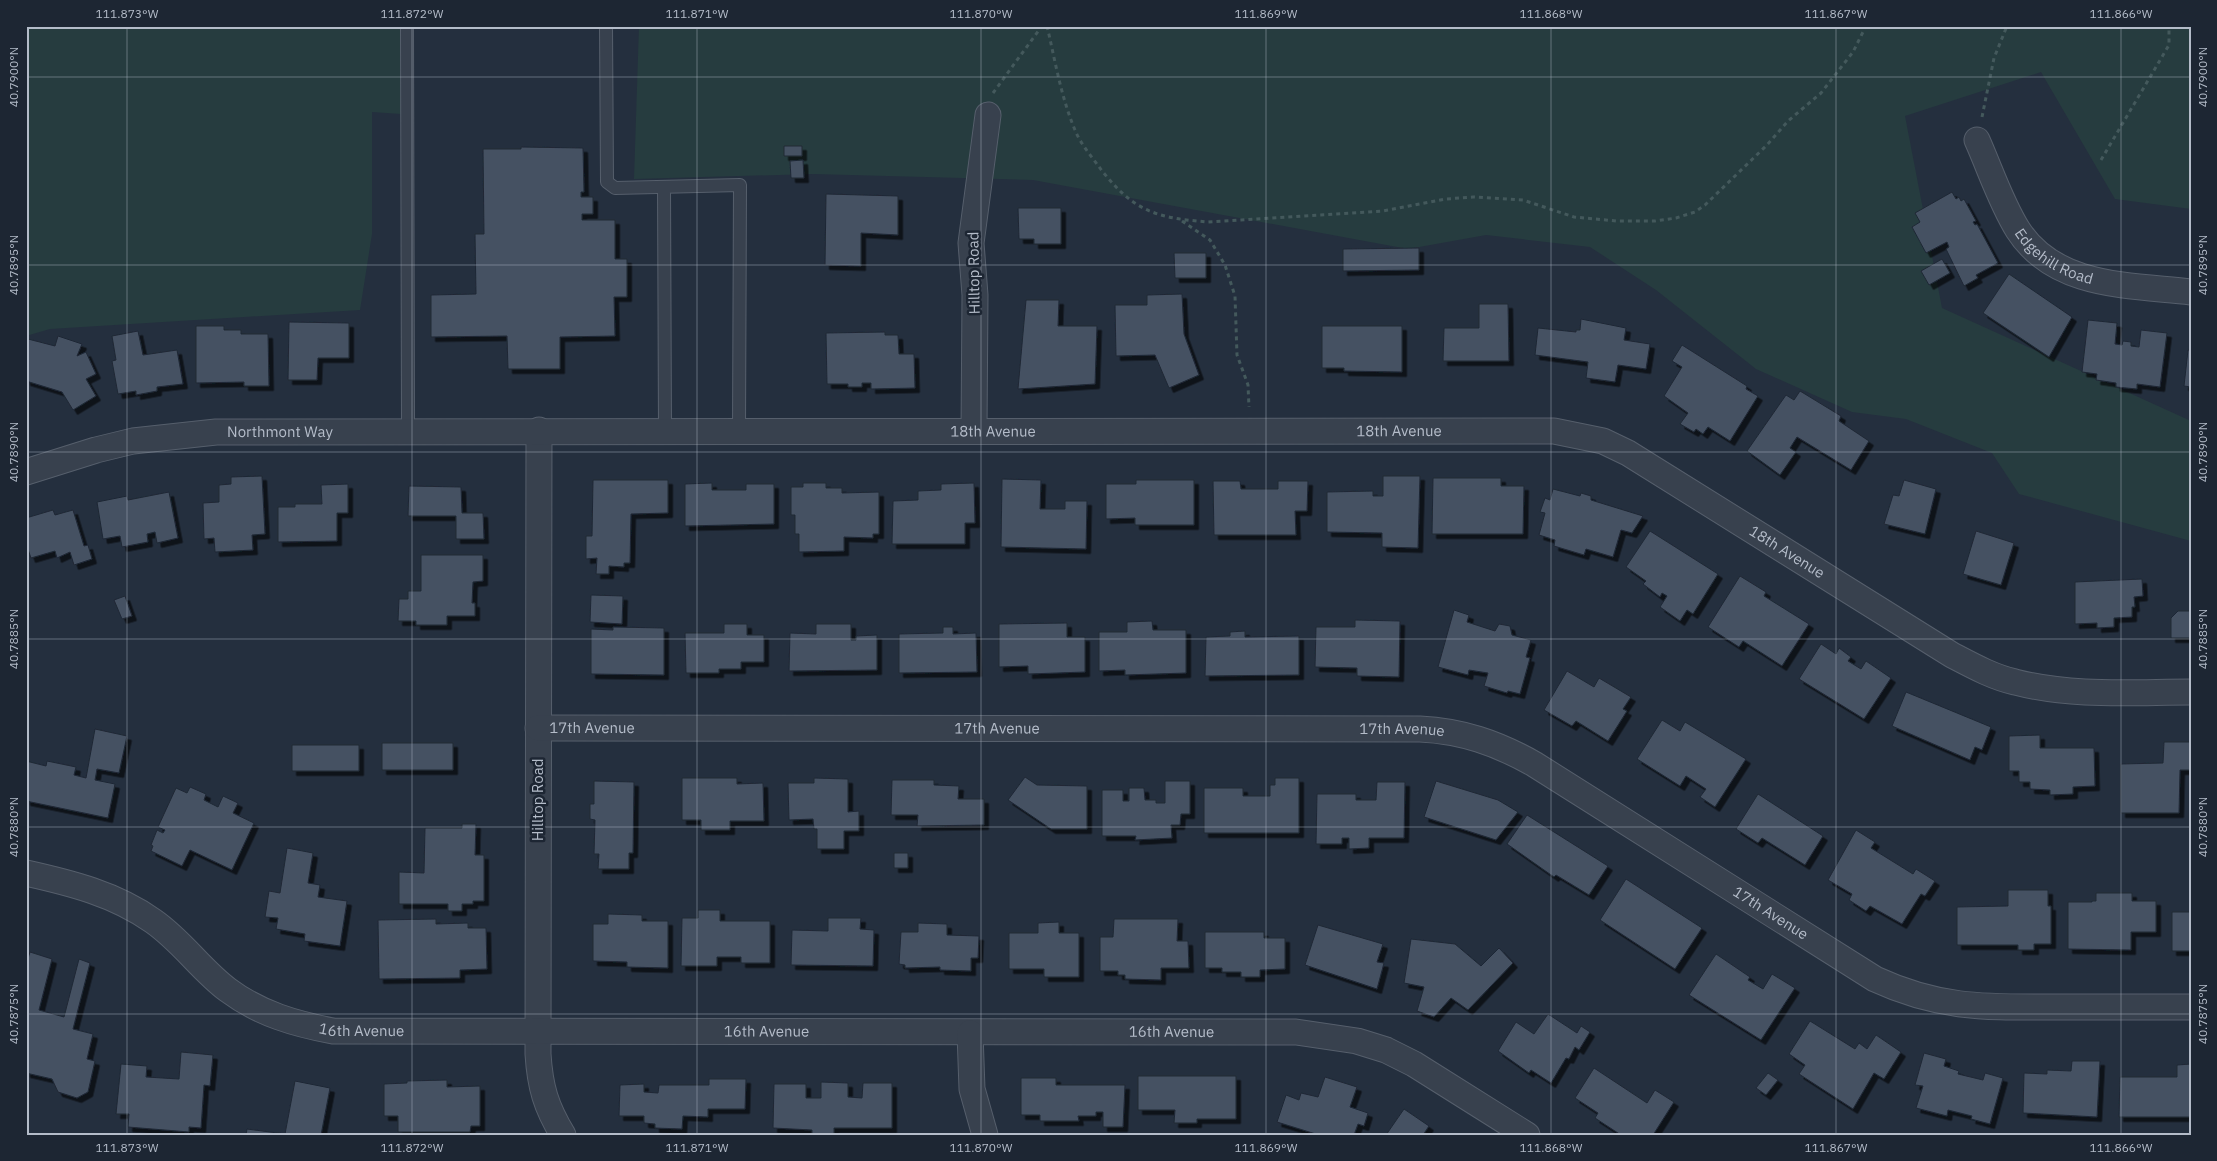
<svg xmlns="http://www.w3.org/2000/svg" width="2217" height="1161" viewBox="0 0 2217 1161" font-family="'IBM Plex Sans',sans-serif">
<style>
.green{fill:#263c3f}
.building{fill:#455162;stroke:#1f2835;filter:url(#shadow)}
.lines{fill:none;stroke-linecap:round;stroke-linejoin:round}
.service-casing{stroke:#565f6c;stroke-width:14}
.minor-casing{stroke:#565f6c;stroke-width:27}
.path{stroke:#44595c;stroke-width:3;stroke-dasharray:4 4;stroke-linecap:butt}
.service{stroke:#38414e;stroke-width:12}
.minor{stroke:#38414e;stroke-width:25}
.ticks{fill:none;stroke:#b4bcc9;stroke-width:1;stroke-opacity:0.45}
.labels{text-anchor:middle;stroke-width:5;stroke-linejoin:round;paint-order:stroke}
.street-label{font-size:15px;fill:#b4bcc9;stroke:#1d2633}
.neatline{fill:none;stroke:#b4bcc9;stroke-width:2}
.ticks-label{font-size:12px;text-anchor:middle;fill:#b4bcc9}
</style>
<defs>
<filter id="shadow"><feDropShadow dx="4.5" dy="4.5" stdDeviation="0" flood-color="#0009"/></filter>
</defs>
<rect width="100%" height="100%" fill="#242f3e"/>
<!-- green -->
<path class="green" d="M26,26h374l1,88 -29,-2v122l-12,76 -310,19 -24,7z
M639,26h1552v183l-76,-10 -74,-127 -136,44 37,192 249,113v120l-172,-47 -27,-41 -86,-34 -54,-7 -96,-43 -100,-79 -66,-43 -104,-12 -78,14 -375,-69 -220,-6 -179,5z"/>
<!-- building -->
<path class="building" d="M784,146h18v10h-18z
M521,147l62,1 1,44h-3v5h12v17h-11v6h33v39h12v38h-13l1,39 -55,1v32h-52l-1,-33 -76,1v-42l45,-1 -1,-60h9l-1,-85h38z
M803,160l1,18h-13l-1,-17z
M1952,192l4,7 3,-2 2,4 3,-2 12,22 -3,1 2,3 2,-1 21,39 -22,12 2,3 -14,8 -18,-37 3,-2 -2,-5 -21,11 -14,-26 8,-5 -5,-9z
M826,194l72,2v39l-37,-2v33l-36,-1z
M1018,208h43v36h-27v-5h-15z
M1419,248v22l-76,1v-22z
M1174,253h32v25h-31z
M1942,259l8,14 -21,12 -8,-14z
M2009,274l63,43 -23,40 -66,-44z
M1182,294l2,40 15,41 -30,13 -14,-33 -39,1 -1,-51h32v-10z
M1026,300h33l-1,26h39l-2,58 -77,5z
M1479,304h29l1,57h-66l1,-33h35z
M1581,319l45,9 -2,12 26,4 -4,25 -28,-4 -3,17 -29,-4 2,-16 -53,-7 3,-27 38,4v-2h4z
M2088,320l29,3 -2,21 7,1 1,-4 8,1v4l8,1 2,-17 26,3 -7,54 -23,-3v5l-21,-2v-4l-20,-3 1,-6 -15,-2z
M289,322l60,1v35h-31l-1,22h-29z
M196,326h28v4h17v4h27l1,52h-25v-4l-48,1z
M1322,326h80v46l-58,-1v-3h-22z
M138,331l5,24 34,-5 6,34 -26,3v4l-21,4v-4l-18,3 -6,-33 4,-1 -4,-24z
M885,332v3h13l1,19h15l1,34 -44,1v-6h-9v4h-14v-3h-21l-1,-51z
M58,336l24,8 -5,12 9,-4 10,22 -10,5 10,17 -23,14 -11,-18 -36,-11 2,-42 27,7z
M1682,345l65,41 -1,3 12,7 -28,45 -22,-14 -5,7 -7,-5 -2,3 -14,-8 8,-11 -24,-17 18,-29 -10,-6z
M2188,350h3v37l-7,-1z
M1800,391l41,25 -2,5 30,20 -18,29 -54,-33 -7,11 6,4 -16,23 -33,-24 39,-56 8,5z
M262,476l3,58 -13,1 1,15 -38,2 -1,-14 -10,1 -1,-36 16,-1v-17l12,-1v-7z
M1383,476h37l-2,72 -36,-1v-14l-55,-1v-40l46,-1v5h10z
M1433,478h68v8h23l-1,48h-91z
M1002,479l39,1 -1,29h25v-8h22l-1,48 -85,-2z
M593,480h75v33l-37,1 -1,49h-6v4l-15,-1v8h-13l1,-16 -11,1v-23h6z
M1136,480h58v45h-59v-7l-29,1v-35h30z
M1904,480l32,9 -11,45 -41,-10 9,-29 6,1z
M1213,481h27l1,8h37v-8h30l-1,30h-12l1,24h-82z
M712,483v7h34v-6h28v40l-89,2v-42z
M803,483h23v5h16v5l37,-1v42h-6v4l-29,-1v14l-45,1v-18h-4v-19h-4v-28h12z
M974,483l1,40h-10v21h-73l1,-43 25,-1v-9l23,-1v-6z
M348,484v29h-11v28l-59,1v-35h17v-3h27l-1,-19z
M409,486l52,1 1,26h21l1,26h-28v-23h-48z
M1553,489l27,7 1,-3 10,3v4l52,16 -11,17 -11,-3 -8,27 -27,-8 -2,6 -30,-9 1,-6 -16,-5 6,-22 -5,-1 5,-14 5,2z
M169,492l9,46 -21,5 -2,-11 -8,2 1,8 -26,5 -2,-11 -17,3 -6,-37 30,-6 1,4z
M53,510l2,5 18,-5 11,36 4,-1 4,14 -18,6 -4,-13 -13,6 -2,-7 -24,7 -5,-14v-26z
M1650,531l68,43 -25,40 -6,-4 -7,11 -20,-14 7,-11 -5,-3 -2,4 -17,-13 3,-3 -20,-14z
M1976,531l38,12 -13,42 -38,-11z
M421,555h62v26l-10,1 -1,21h3v13h-28v9h-31v-4h-18l1,-22h9v-8h13z
M1740,576l26,16 -2,4 45,28 -27,42 -39,-25 -4,6 -31,-20z
M2142,579l1,17 -9,1 1,10h-3v10l-18,1v9l-17,1v-5l-22,1v-42z
M591,595l32,1 -1,28 -32,-2z
M125,596l7,20 -10,3 -8,-19z
M1454,610l15,5 -2,7 28,9 4,-7 11,2 2,9 19,5 -5,17 4,1 -10,36 -12,-3 -1,2 -23,-7 4,-13 -19,-3 -1,5 -30,-8z
M2178,611h13v27h-20v-20z
M1355,620l45,1 -1,56 -42,-1v-8l-42,-1 1,-40h39z
M1152,621l1,9h33v43l-61,2v-5l-26,1v-39h28v-10z
M1067,623v14h18v35l-57,2v-8l-29,1v-43z
M724,624h23v11h17v27h-23v7h-22v4h-33l-1,-40h39z
M816,624h35v16h5v-4l21,-1v35l-88,1 1,-38 26,1z
M613,627l51,1v47l-73,-1v-45l22,1z
M943,627h10v7l23,-1 1,39 -78,1v-39l44,-1z
M1245,631v6l54,-1v39l-94,1 1,-39 24,-1v-4z
M1821,644l15,10 3,-6 12,9 -3,4 13,8 5,-8 25,17 -27,41 -65,-40z
M1567,671l27,16 5,-9 32,19 -8,12 4,2 -19,30 -32,-20 -4,5 -28,-16z
M1906,692l85,35 -9,23 -7,-3 -5,13 -78,-34z
M1662,720l18,11 5,-9 61,37 -31,48 -15,-10 6,-8 -20,-13 -6,10 -43,-27z
M95,729l32,7 -8,37 -22,-4 -2,11 20,4 -7,34 -82,-17v-40l20,5 1,-5 29,6 -2,8 12,3z
M2040,735v13h54l1,38 -22,1v7l-23,1v-5l-20,-1v-7h-11v-11h-10v-35z
M2164,742h27v28h-11l-1,43h-58v-49l42,-1z
M382,743h71v27h-71z
M292,745h67v26h-67z
M1025,777l12,8 50,1v43h-36l-43,-29z
M682,778h55v6l26,-1 1,38h-34v9h-29v-10h-19z
M814,778l34,1v33l11,-1v20h-15v18h-27v-20h-3l-1,-10 -24,1 -1,-37h26z
M1275,778h24v55h-95v-45h39v8h27v-11h5z
M892,780h42v5l25,1 -1,13h26v26l-67,1 1,-11h-27z
M594,781l40,1 -1,71h-4v16h-31l1,-15h-5l1,-34 -5,-1v-15h4z
M1165,781h25v33h-9l-1,11h-9l1,13 -37,2 1,-4h-34v-46h21v11h6v-13h15l1,12h11v3h9z
M1436,781l62,19 20,12 -22,28 -72,-23z
M1377,782h28l-1,56h-35v10l-20,1v-11h-7v6h-26l1,-50h39v6h20z
M190,787l16,7 -2,6 14,7 5,-11 15,7 -5,10 21,10 -22,47 -42,-20 -8,16 -31,-15 2,-5 -2,-1 6,-15 6,3 2,-3 -7,-3 18,-39 11,5z
M1758,794l65,42 -18,29 -43,-27 -4,5 -22,-14z
M1527,815l81,51 -19,29 -33,-20 -2,2 -47,-33z
M462,824h14l-1,31h9v46h-11v3h-11v7h-14v-7h-49v-32l25,1 1,-45h37z
M1856,830l19,12 -4,6 42,26 3,-5 19,12 -10,15 -4,-2 -19,30 -32,-18 -4,5 -17,-11 3,-6 -24,-14z
M287,848l26,5 -5,30 12,2 -2,12 29,4 -7,45 -36,-5 1,-7 -29,-5 2,-11 -13,-1 4,-26 11,2z
M894,853h14v15h-14z
M1626,879l76,49 -27,41 -75,-49z
M2008,890h40v16h3v38h-17v6h-16v-5h-61v-38l51,-1z
M2096,893h36v8h24v31h-25v18l-63,-1v-47h24v-1h4z
M698,910h22v11h50v42h-29v-6h-24v9h-36l1,-48h16z
M2172,912h19v39h-19z
M608,914l34,1v6h26v47l-41,-1v-5l-34,-1v-37h15z
M828,918h33l-1,11 14,1 -1,36 -82,-1 1,-35 36,1z
M436,919v5l32,-1v5h18l1,41 -27,1v8l-81,1 -1,-59z
M1114,919h64l-1,22h11l1,27h-28v12l-36,-1v-4h-7v-4h-18v-34h13z
M1059,922v11h20v44h-35v-8h-35v-36h29v-10z
M918,923l29,1v11l32,1 -1,22h-7v13l-31,-1v-3l-35,1v-3l-6,-1 2,-32h17z
M1318,925l65,19 -6,18 7,1 -7,26 -72,-24z
M1205,932h59v6h21v31l-25,1v7h-19v-5h-19v-4h-17z
M1411,939l44,5 26,22 18,-18 14,15 -45,47 -17,-12 -17,19 -17,-6 7,-24 -20,-4z
M30,952l22,7 -13,51 25,7 15,-58 11,4 -17,66 20,5 -6,25 8,2 -7,31 -11,6 -19,-6 -6,-13 -26,-6v-108z
M1716,954l34,23 -2,3 15,9 9,-15 23,14 -34,52 -72,-45z
M1548,1014l29,19 4,-7 9,6 -11,18 -4,-3 -6,12 -3,-1 -15,25 -20,-13 -2,3 -31,-22 18,-29 18,12z
M1810,1021l45,28 4,-6 8,6 9,-14 25,17 -17,27 -10,-6 -21,36 -54,-35 6,-9 -16,-11z
M181,1052l32,3 -3,31 -6,-1 -3,43 -12,-1v5l-61,-5 1,-13h-13l5,-50 26,2 -1,11 33,2z
M1924,1053l22,6 -2,7 15,5 -1,3 25,6 2,-7 18,5 -13,46 -19,-5 1,-3 -24,-6 -1,6 -31,-8 7,-22 -8,-1z
M2072,1061h28l-3,56 -74,-4 1,-40 23,1v-4l24,1z
M2191,1064v53h-72l1,-40h57v-12z
M1594,1068l53,35 8,-13 19,12 -21,33h-32l-26,-17 3,-5 -23,-15z
M1768,1073l10,7 -12,15 -10,-7z
M1138,1076h98v43h-39v4h-23l1,-13h-37z
M1325,1077l32,10 -7,20 18,6 -4,13 -6,-2 -4,11h-35l-42,-13 9,-27 13,5 2,-7 17,4z
M1021,1078h35v7h69l-2,42h-20v-15h-7v4h-18l1,5h-39v-6h-19z
M709,1079h37l-1,30h-37v8l-25,-1 -1,13 -27,-1v-4l-11,-1v-7h-25l1,-31 24,-1v8l14,1 1,-8h50z
M447,1080v7l33,-1v40h-9l-1,6h-72v-16h-14v-32l23,-1v-2z
M295,1081l35,7 -9,47h-75l1,-6 38,5z
M821,1082l27,1v14l14,1 1,-15h29v45h-58v7h-22v-5l-39,-2 1,-44h32v14h15z
M1404,1109l25,17 -6,9h-37z"/>
<g class="lines">
<defs>
<path id="service" d="M407,26l1,404
M606,26l1,156 8,6 125,-3 -1,246
M664,187l1,243"/>
<g id="minor">
<path id="s1" d="M1977,140c13,29 24,63 41,90 37,58 112,55 173,62"/>
<path d="M539,430l-1,624c2,33 8,53 25,81"/>
<path d="M974,431l1,-136 -4,-52 17,-128"/>
<path id="s2" d="M26,472l70,-22 37,-9 83,-9 1338,-1 49,10 25,12 324,202c21,11 41,22 63,27 57,15 118,10 176,10"/>
<path id="s3" d="M538,728l882,1c42,2 77,14 114,35l341,215c67,31 115,28 186,28 43,0 87,0 130,0"/>
<path id="s4" d="M26,873c45,10 89,21 127,48 29,20 48,49 75,69 32,24 68,34 105,41l963,1 61,9 29,9 28,14 113,71"/>
<path d="M970,1033l2,56 13,46"/>
</g>
</defs>
<!-- service casing -->
<use href="#service" class="service-casing"/>
<!-- minor casing -->
<use href="#minor" class="minor-casing"/>
<!-- path -->
<path class="path" d="M1047,26c8,34 14,71 28,104 6,15 18,28 27,41 11,13 21,25 36,34 21,13 46,15 70,17l175,-11 63,-12 27,-2 50,3 51,17 42,4h39l21,-3 19,-6 10,-7 62,-60 21,-24 33,-28 32,-41 13,-26
M993,93l49,-67
M1982,117l12,-59 13,-32
M2101,160l68,-115v-19
M1182,221l28,19 15,25 10,31 2,59 11,30 1,22"/>
<!-- service -->
<use href="#service" class="service"/>
<!-- minor -->
<use href="#minor" class="minor"/>
</g>
<!-- ticks -->
<path class="ticks" d="M127,26v1109M412,26v1109M697,26v1109M981,26v1109M1266,26v1109M1551,26v1109M1836,26v1109M2121,26v1109M26,77h2165M26,265h2165M26,452h2165M26,639h2165M26,827h2165M26,1014h2165"/>
<g class="labels">
<!-- street labels -->
<g class="street-label">
<text dy="5" stroke="none"><textPath href="#s1" startOffset="145">Edgehill Road</textPath></text>
<text transform="translate(974 273) rotate(-91)" y="5">Hilltop Road</text>
<text dy="5" stroke="none"><textPath href="#s2" startOffset="259">Northmont Way</textPath></text>
<text dy="5" stroke="none"><textPath href="#s2" startOffset="972">18th Avenue</textPath></text>
<text dy="5" stroke="none"><textPath href="#s2" startOffset="1378">18th Avenue</textPath></text>
<text dy="5" stroke="none"><textPath href="#s2" startOffset="1798">18th Avenue</textPath></text>
<text dy="5" stroke="none"><textPath href="#s3" startOffset="54">17th Avenue</textPath></text>
<text dy="5" stroke="none"><textPath href="#s3" startOffset="459">17th Avenue</textPath></text>
<text dy="5" stroke="none"><textPath href="#s3" startOffset="864">17th Avenue</textPath></text>
<text transform="translate(538 800) rotate(-90)" y="5">Hilltop Road</text>
<text dy="5" stroke="none"><textPath href="#s3" startOffset="1282">17th Avenue</textPath></text>
<text dy="5" stroke="none"><textPath href="#s4" startOffset="381">16th Avenue</textPath></text>
<text dy="5" stroke="none"><textPath href="#s4" startOffset="1191">16th Avenue</textPath></text>
<text dy="5" stroke="none"><textPath href="#s4" startOffset="786">16th Avenue</textPath></text>
</g>
</g>
<!-- border -->
<rect width="2217" height="1161" fill="none" stroke="#1d2633" stroke-width="55"/>
<rect x="28" y="28" width="2162" height="1106" class="neatline"/>
<g class="ticks-label">
<text x="127" y="18">111.873°W</text>
<text x="412" y="18">111.872°W</text>
<text x="697" y="18">111.871°W</text>
<text x="981" y="18">111.870°W</text>
<text x="1266" y="18">111.869°W</text>
<text x="1551" y="18">111.868°W</text>
<text x="1836" y="18">111.867°W</text>
<text x="2121" y="18">111.866°W</text>
<text transform="translate(14 77) rotate(-90)" y="4">40.7900°N</text>
<text transform="translate(2203 77) rotate(-90)" y="4">40.7900°N</text>
<text transform="translate(14 265) rotate(-90)" y="4">40.7895°N</text>
<text transform="translate(2203 265) rotate(-90)" y="4">40.7895°N</text>
<text transform="translate(14 452) rotate(-90)" y="4">40.7890°N</text>
<text transform="translate(2203 452) rotate(-90)" y="4">40.7890°N</text>
<text transform="translate(14 639) rotate(-90)" y="4">40.7885°N</text>
<text transform="translate(2203 639) rotate(-90)" y="4">40.7885°N</text>
<text transform="translate(14 827) rotate(-90)" y="4">40.7880°N</text>
<text transform="translate(2203 827) rotate(-90)" y="4">40.7880°N</text>
<text transform="translate(14 1014) rotate(-90)" y="4">40.7875°N</text>
<text transform="translate(2203 1014) rotate(-90)" y="4">40.7875°N</text>
<text x="127" y="1152">111.873°W</text>
<text x="412" y="1152">111.872°W</text>
<text x="697" y="1152">111.871°W</text>
<text x="981" y="1152">111.870°W</text>
<text x="1266" y="1152">111.869°W</text>
<text x="1551" y="1152">111.868°W</text>
<text x="1836" y="1152">111.867°W</text>
<text x="2121" y="1152">111.866°W</text>
</g>
</svg>
